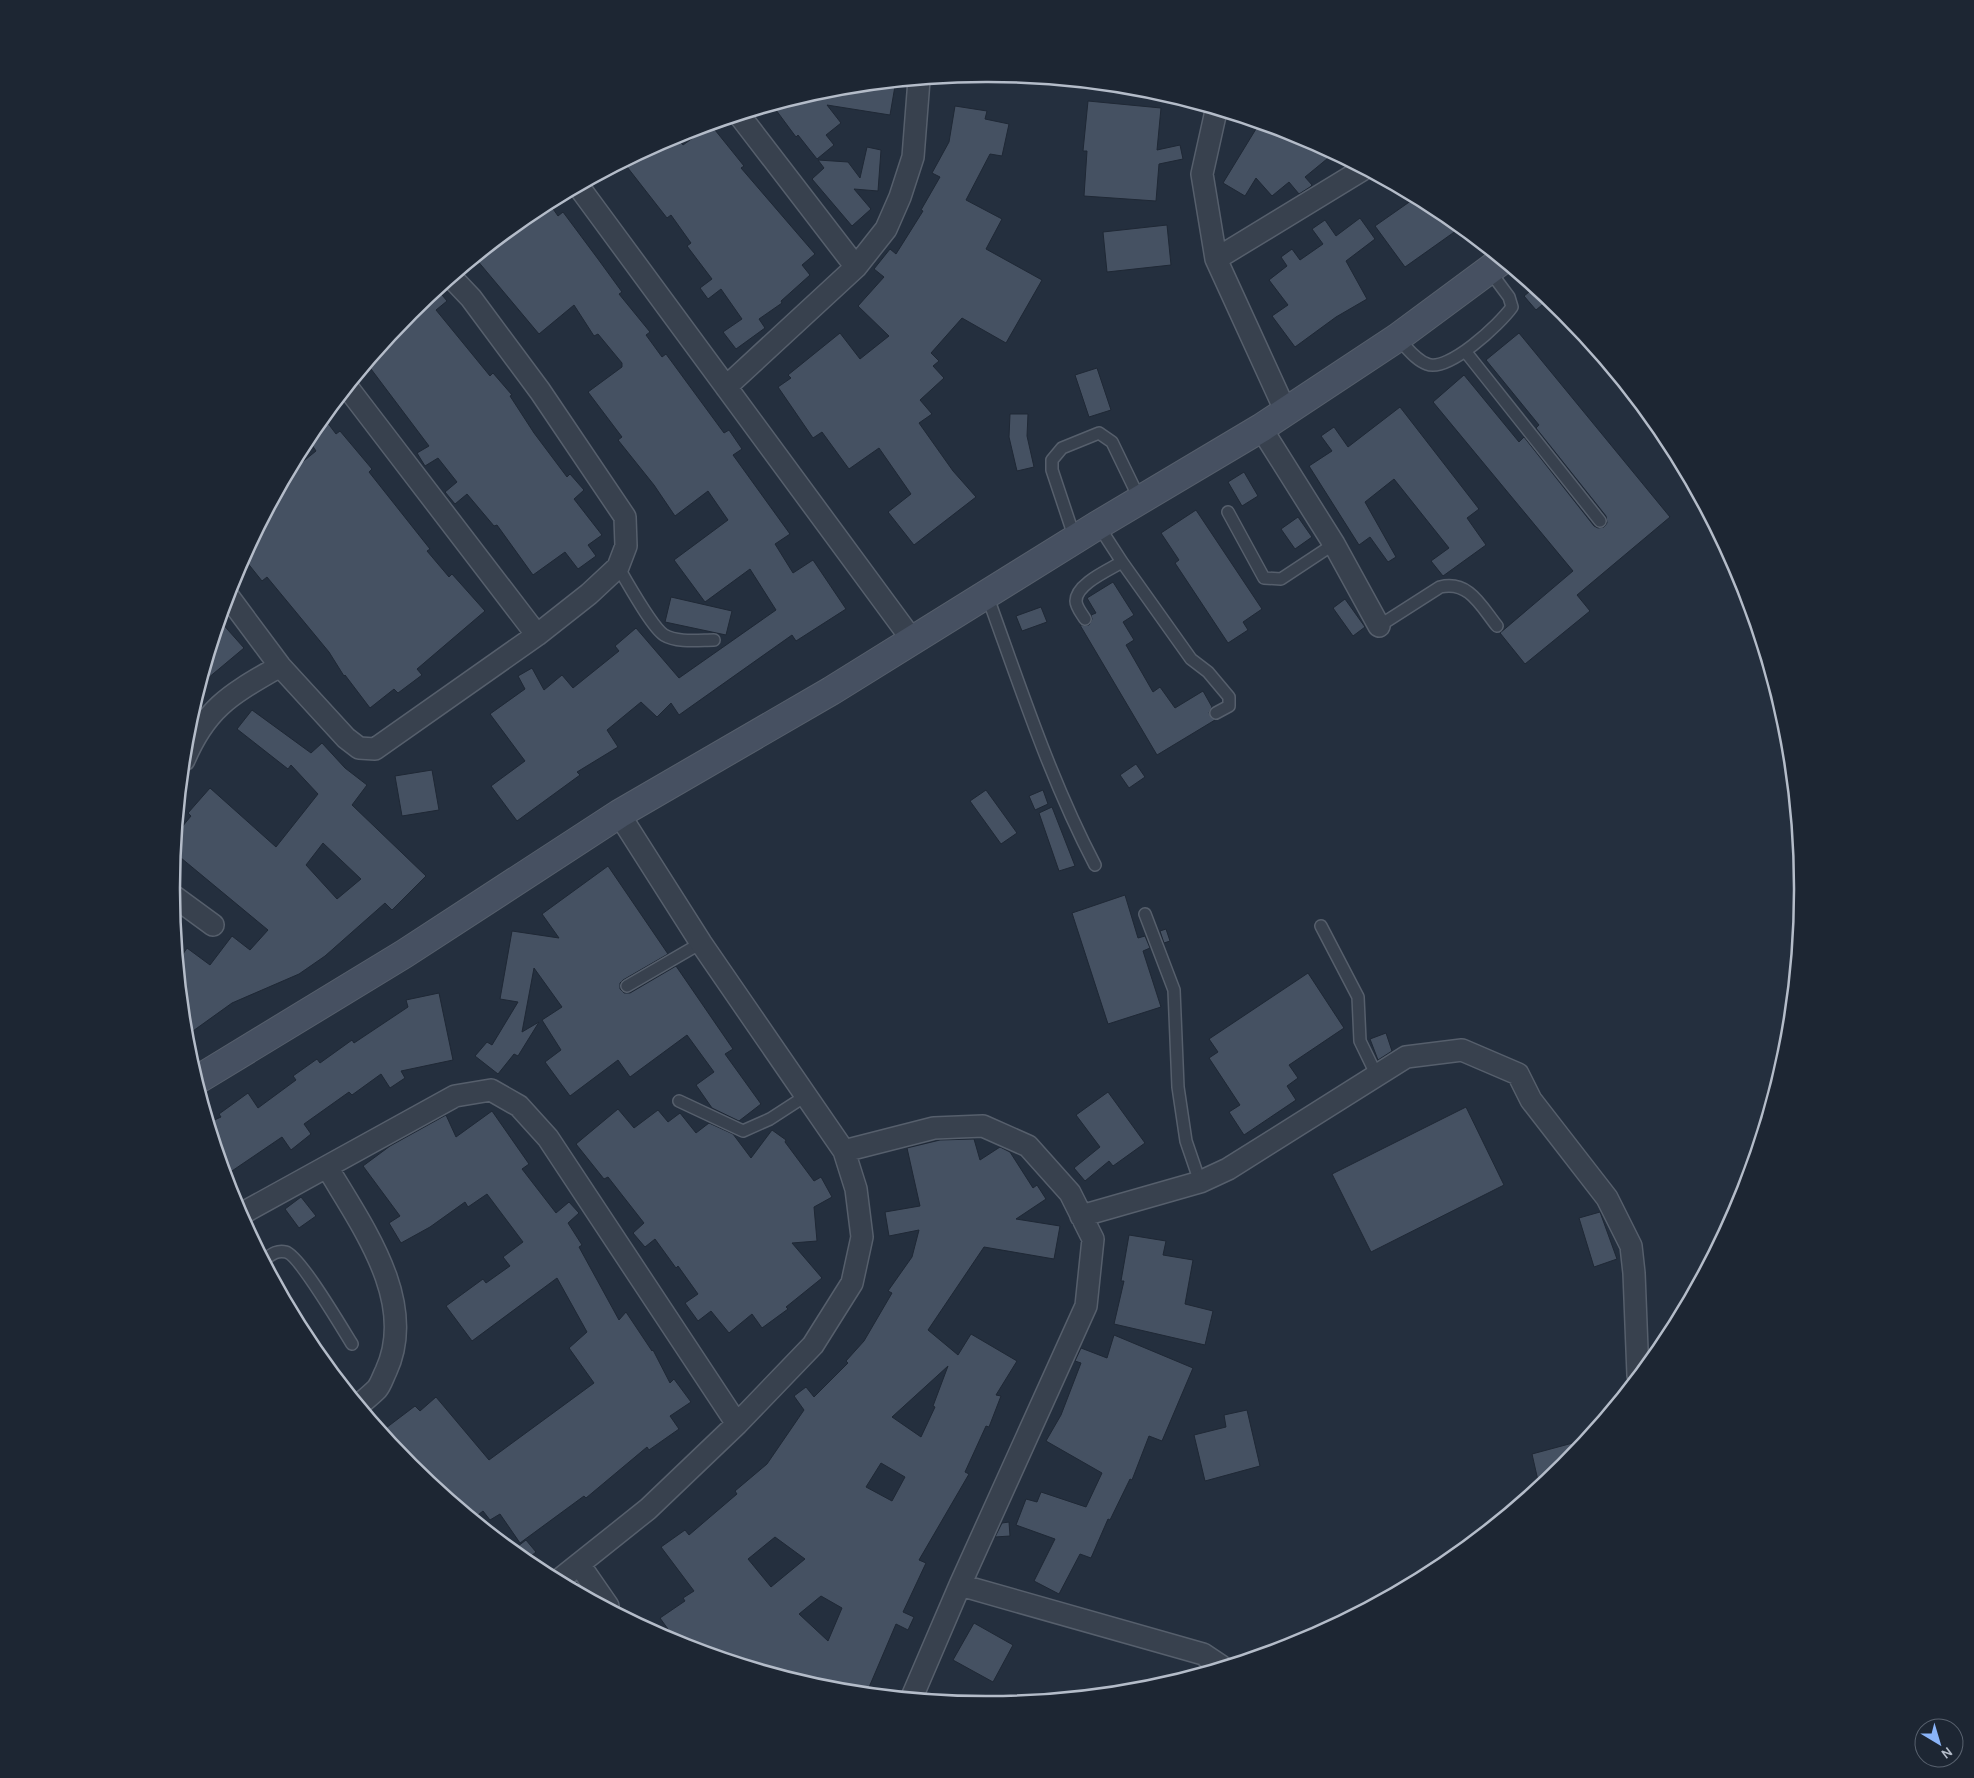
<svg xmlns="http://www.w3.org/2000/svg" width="1974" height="1778" viewBox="0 0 1974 1778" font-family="Karla,sans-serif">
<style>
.building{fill:#455162;stroke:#1f2835;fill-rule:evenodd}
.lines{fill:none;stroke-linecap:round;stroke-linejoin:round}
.service-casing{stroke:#565f6c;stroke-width:14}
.minor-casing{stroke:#565f6c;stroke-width:24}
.secondary-casing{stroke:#565f6c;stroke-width:30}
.service{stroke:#38414e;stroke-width:11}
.minor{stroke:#38414e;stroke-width:21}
.secondary{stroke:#465061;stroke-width:28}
.rim{fill:none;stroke:#b4bcc9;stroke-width:2.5}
</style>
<rect width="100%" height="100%" fill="#242f3e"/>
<!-- building -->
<path class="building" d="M883,84l12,2 -5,29 -63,-10 14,18 -15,12 8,10 -17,14 -19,-24 -2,2 -23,-31 55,-17z
M1088,101l73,7 -4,42 23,-5 3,14 -24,5 -3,37 -72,-5 3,-45h-4z
M955,106l32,5 -2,8 24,5 -7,32 -12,-2 -24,46 36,19 -16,30 56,31 -36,63 -44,-25 -31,35 8,8 -6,5 11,12 -24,22 12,14 -13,9 34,48 23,26 -62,48 -26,-33 23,-18 -32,-46 -30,21 -27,-37 -9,6 -35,-51 13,-9 -3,-3 52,-42 20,26 29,-23 -31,-30 26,-29 -10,-8 16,-20 6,5 27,-43 -2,-1 19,-33 -8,-4 17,-31z
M1259,124l40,12 34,18 -28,23 7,8 -2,2 -11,7 -10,-12 -17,14 -16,-18 -11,18 -22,-13z
M711,125l33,41 -3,2 74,86 -13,11 8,10 -29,26 1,2 -23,16 6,9 -29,21 -13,-17 19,-13 -21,-30 -13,10 -8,-11 12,-9 -25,-33 4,-3 -20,-28 -4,3 -43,-55 51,-27 8,9z
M867,147l14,3 -3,41 -24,-2 17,20 -19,17 -40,-47 12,-11 -6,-8 30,2 12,16z
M1415,198l25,13 20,17 -55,39 -30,-41z
M549,203l9,13 5,-4 35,47 24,33 -3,2 31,38 -4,3 16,22 4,-3 58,79 5,-3 13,19 -9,6 57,79 -15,10 18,29 20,-13 33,49 -50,32 -4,-6 -113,80 -8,-12 -14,14 -16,-15 -34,28 11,17 -41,25 3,3 -63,46 -26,-35 34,-25 -35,-47 35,-25 -7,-13 14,-8 12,22 18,-15 11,13 46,-37 -4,-5 21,-18 43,50 97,-68 -26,-41 -45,33 -31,-42 54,-40 -20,-29 -33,25 -21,-31 -36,-45 4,-3 -34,-45 34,-25v-4l-24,-29 -4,2 -20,-31 -35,29 -63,-75 58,-48z
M1360,218l15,21 -29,22 21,38 -31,18 -41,30 -23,-31 16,-11 -19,-25 18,-14 -6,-9 11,-8 8,11 23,-16 -11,-15 13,-9 11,16z
M1167,225l4,40 -64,7 -4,-40z
M1534,288l14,12 -12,10 -12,-14z
M438,290l9,11 -11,9 54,66 3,-3 19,22 -2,1 24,37 33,44 3,-3 14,16 -10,9 28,36 -14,10 8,11 -18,13 -13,-17 -32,23 -36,-50 -3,1 -27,-32 -12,10 -10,-12 12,-10 -19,-24 -13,8 -8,-13 12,-7 -61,-81 43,-53z
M1519,333l151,184 -93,78 13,16 -65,53 -25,-31 73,-62 -140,-169 31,-27 55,67 5,-5 70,89 4,2 6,-1 3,-4 -1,-7 -70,-88 3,-3 -53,-65z
M1097,368l14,42 -22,7 -14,-42z
M1400,407l79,102 -12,9 19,27 -43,31 -12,-15 18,-13 -55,-69 -29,23 31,55 -8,5 -18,-25 -11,8 -50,-79 23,-15 -11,-15 13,-9 14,20z
M1010,414h18l-1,22 7,31 -17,4 -8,-34z
M324,418l12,16 4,-3 32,38 -3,3 61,77 -3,2 22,26 3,-3 33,37 -68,58 5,6 -24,18 -4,-4 -24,19 -25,-33 -1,1 -15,-24 -62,-75 -5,4 -16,-20 3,-3 -3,-4 44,-82 26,-21 -8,-12z
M1244,472l14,24 -16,10 -14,-24z
M1196,510l66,99 -19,13 5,8 -20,13 -53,-80 4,-3 -18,-27z
M1298,517l14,20 -17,12 -14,-20z
M1113,582l21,33 -11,7 11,18 -8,5 27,47 7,-5 15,21 28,-17 9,16 -3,6 6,7 -58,35 -77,-130h9l3,-6 -1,-4 5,-2 -9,-15z
M671,597l61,14 -6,24 -61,-13z
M1345,599l20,28 -12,9 -20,-28z
M1041,607l6,15 -25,9 -6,-15z
M220,621l24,27 -43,36z
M252,710l59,43 11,-10 23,25 22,17 -15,20 74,71 -34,34 -7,-7 -60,53 -26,18 -67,29 -46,33 -7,-76 8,-12 23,17 22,-29 18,14 18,-20 -93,-77 2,-20 14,-17 -3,-3 22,-25 66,59 42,-53 -27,-29 -3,4 -51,-40zM323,843l38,36 -24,20 -31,-34z
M1136,764l9,13 -16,11 -9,-13z
M432,770l7,40 -37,6 -7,-40z
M986,790l31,43 -16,11 -31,-43z
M1043,790l5,14 -13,6 -6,-14z
M1052,807l23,59 -16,5 -20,-58z
M608,866l60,88 -45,26 -3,3v6l4,4h6l46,-27 57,83 -8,5 36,50 -22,17 -27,-13 -16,-23 18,-13 -27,-37 -57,42 -12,-17 -48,36 -25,-34 16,-12 -19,-30 20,-13 -28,-39 -12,64 17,-10 -21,34 -4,-2 -16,20 -23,-18 12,-14 5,3 26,-43 -18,-3 12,-68 47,7 -17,-24z
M1125,895l13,43 7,-2 5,12 -7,3 18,56 -53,17 -36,-111z
M1166,929l4,12 -6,2 -4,-12z
M1308,973l36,55 -55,37 9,13 -11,8 9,14 -52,35 -15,-23 11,-7 -31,-47 9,-6 -9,-13z
M439,993l14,67 -52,11 4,7 -15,10 -9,-14 -29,21 -3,-3 -45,32 7,10 -20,16 -9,-13 -56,38 -16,-53 11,-5 -2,-3 29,-21 10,15 38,-28 -3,-4 24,-17 3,4 32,-23 2,3 54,-36 -2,-7z
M1386,1033l6,18 -14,9 -8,-21z
M1108,1092l37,51 -32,23 -4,-5 -24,20 -11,-13 26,-21 -24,-32z
M1466,1107l38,78 -133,67 -39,-78z
M618,1109l16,19 24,-18 10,12 12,-9 16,20 13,-10 24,11 18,24 21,-28 14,10 -1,2 29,39 7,-4 11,20 -18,10 3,34 -25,2 30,35 -36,29 2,2 -26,19 -10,-14 -23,19 -18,-22 -13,10 -13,-18 13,-9 -20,-28 -2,2 -21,-29 -10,8 -12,-14 11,-10 -36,-46 -4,2 -28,-35z
M492,1111l37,53 -7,5 34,44 13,-11 10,11 -11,10 14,22 -3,2 40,73 7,-8 26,39 1,-1 17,33 4,-4 17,23 -21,14 9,13 -30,21 -2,-3 -61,51 -2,-2 -64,47 -20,-29 -10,6 -7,-9 -9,7 -64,-53 -28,-34 33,-25 5,5 16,-14 53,63 105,-77 -25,-35 18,-16 -30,-54 -85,63 -26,-35 37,-27 3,4 24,-17 -7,-9 20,-15 -36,-48 -19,13 -3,-5 -35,25 -29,16 -12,-20 11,-7 -37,-50 27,-20 56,-31 10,22z
M974,1139l6,21 20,-13 10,5 23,36 4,-3 9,14 -30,20 44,7 -6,33 -70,-12 -56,83 30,25 13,-21 46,27 -21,34 5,1 -12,31 -3,-1 -21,46 4,2 -50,86 7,3 -23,49 11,5 -6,13 -12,-6 -29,68 -39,-3 -150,-46 -18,-25 25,-17 -2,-3 11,-7 -33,-44 24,-17 4,5 48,-41 -2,-3 32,-27 37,-54 -10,-14 12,-9 8,10 34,-34 -2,-2 18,-20 28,-48 -4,-2 24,-34 7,-27 -30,6 -4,-24 35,-6 -13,-58 33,-8zM948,1366l-15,40 2,1 -14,30 -29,-20zM881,1463l24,14 -13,24 -26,-14zM775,1537l30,22 -34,28 -23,-28zM821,1596l21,12 -14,33 -29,-27z
M301,1197l15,19 -17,12 -14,-19z
M1600,1212l17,47 -23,8 -15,-49z
M1129,1235l37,6 -3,14 30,5 -8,44 28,7 -8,34 -91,-21 10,-43h-3z
M1114,1335l79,33 -31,73 -13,-5 -17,44 -2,-1 -20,41 -2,-1 -17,39 -11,-4 -21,40 -25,-13 21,-42 -39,-14 10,-26 11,3 4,-10 45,15 16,-34 -56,-32 15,-26 20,-52 -6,-2 6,-13 26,10z
M1247,1410l13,56 -55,15 -11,-46 32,-8 -2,-12z
M1584,1440l-21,26 -24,19 -7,-31z
M1009,1522l1,14 -15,1 7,-14z
M526,1540l10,12 -10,8 -13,-10z
M974,1623l39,22 -20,37 -40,-22z"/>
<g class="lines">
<defs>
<path id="service" d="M1397,338c9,8 18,22 30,26 21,9 73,-40 85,-57l-3,-10 -20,-27
M1465,351l135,170
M1228,512l36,66 17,1 53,-35
M1098,525l24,37 69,97 17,13 21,25v9l-13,7
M1075,539l-23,-69v-10l10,-12 37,-15 13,9 28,58
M618,567c10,16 33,59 46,68 13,8 36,5 50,5
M987,595c33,91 63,184 108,270
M1085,619c-3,-5 -9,-12 -9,-18 0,-17 33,-31 46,-39
M1379,626l61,-39c29,-7 41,19 57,39
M1145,914l29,76 4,97 8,54 14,41
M1321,926l37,71 2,44 16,33
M627,986l74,-43
M679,1101l64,30 27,-12 37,-24
M265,1259c7,-5 12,-9 21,-7 13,3 56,76 66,92"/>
<path id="minor" d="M1216,111l-14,63 14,85 70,153
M740,116l116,151
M579,187l334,454
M1216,259l146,-89
M726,387l130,-120 30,-38 14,-32 13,-40 6,-77
M348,388l189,247
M1261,428l73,116 45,82
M228,596l52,70 66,72 13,10 16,1 162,-114 52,-41 29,-27 8,-21 -1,-29 -85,-126 -69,-93 -19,-20
M184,760c23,-54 48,-66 96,-94
M172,895l41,30
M844,1151l90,-23 49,-2 45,20 42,47 23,46 -7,67 -126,279 -48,112
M327,1167c35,59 91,135 59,204 -3,6 -5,13 -9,18 -5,5 -11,10 -17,15
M241,1214l214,-118 36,-6 28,16 29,32 189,286
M1081,1216l119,-34 28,-13 178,-112 56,-7 56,24 13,26 76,98 24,48 3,27 4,102
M579,1564l29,42
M559,1580l89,-71 89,-85 76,-79 39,-62 10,-46 -6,-48 -12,-38 -143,-208 -82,-129
M960,1585l243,69 18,12"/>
<path id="secondary" d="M197,1080l207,-126 215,-140 212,-123 267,-166 163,-97 136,-90 104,-77"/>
</defs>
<!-- service casing -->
<use href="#service" class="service-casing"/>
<!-- minor casing -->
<use href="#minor" class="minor-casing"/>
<!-- secondary casing -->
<use href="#secondary" class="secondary-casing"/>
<!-- service -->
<use href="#service" class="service"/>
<!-- minor -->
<use href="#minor" class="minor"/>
<!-- secondary -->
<use href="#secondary" class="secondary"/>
</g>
<!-- crop -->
<path d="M0 0H1974V1778H0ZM986 82H988A806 806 0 0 1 1794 888V890A806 806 0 0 1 988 1696H986A806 806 0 0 1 180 890V888A806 806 0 0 1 986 82Z" fill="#1d2633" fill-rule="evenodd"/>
<path class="rim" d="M986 82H988A806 806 0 0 1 1794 888V890A806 806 0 0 1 988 1696H986A806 806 0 0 1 180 890V888A806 806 0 0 1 986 82Z"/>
<!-- north arrow -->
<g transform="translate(1939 1743) rotate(142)"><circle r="24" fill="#1d2633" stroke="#59626f"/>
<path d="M0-4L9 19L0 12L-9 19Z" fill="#8ab4f8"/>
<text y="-8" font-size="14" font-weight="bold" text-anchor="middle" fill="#b4bcc9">N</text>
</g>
</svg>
